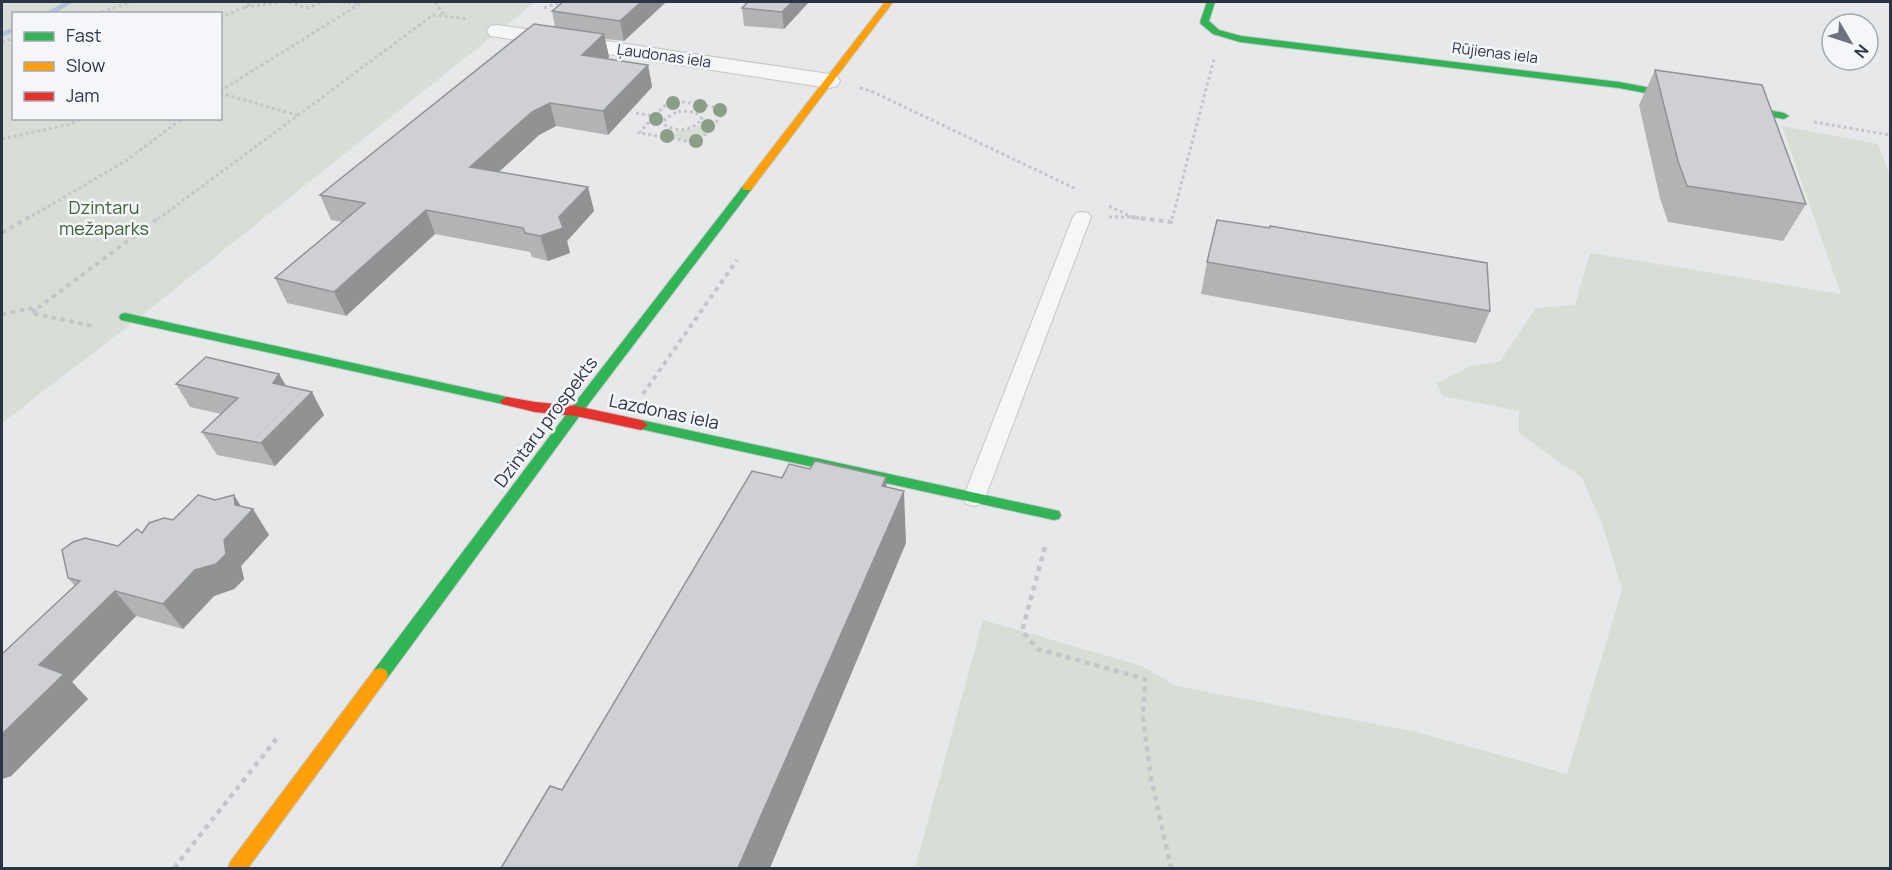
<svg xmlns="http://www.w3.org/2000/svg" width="1892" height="870" viewBox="0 0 1892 870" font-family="Manrope,sans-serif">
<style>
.green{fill:#d6ded6;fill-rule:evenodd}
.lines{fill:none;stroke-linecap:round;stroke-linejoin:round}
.stream{fill:#b4c4d5;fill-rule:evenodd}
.lane-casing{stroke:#c4c6c8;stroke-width:2}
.street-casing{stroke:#c4c6c8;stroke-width:2}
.fast-casing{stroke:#c4c6c8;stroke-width:2}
.slow-casing{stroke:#c4c6c8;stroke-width:2}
.jam-casing{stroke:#c4c6c8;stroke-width:2}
.path-far2{stroke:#c5c6ca;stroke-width:3;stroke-dasharray:3 3;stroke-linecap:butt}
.path-far1{stroke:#c5c6ca;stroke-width:4;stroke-dasharray:4.5 4.5;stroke-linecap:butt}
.path{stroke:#c5c6ca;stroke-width:4.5;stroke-dasharray:5 5;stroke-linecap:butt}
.lane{fill:#f5f6f7;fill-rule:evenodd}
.street{fill:#f5f6f7;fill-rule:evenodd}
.fast{fill:#30b455;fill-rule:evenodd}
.slow{fill:#ff9f0a;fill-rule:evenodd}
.jam{fill:#e5322d;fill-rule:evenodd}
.tree{fill:#8a9e88}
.wall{fill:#b1b3b5}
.shaded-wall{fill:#909294}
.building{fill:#ced0d3;stroke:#909294;stroke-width:1.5}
.labels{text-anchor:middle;stroke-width:5;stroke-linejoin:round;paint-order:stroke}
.far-street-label{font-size:15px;fill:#2b3445;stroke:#f4f6f9}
.park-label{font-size:18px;fill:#3f6138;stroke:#f4f6f9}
.street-label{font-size:18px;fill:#2b3445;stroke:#f4f6f9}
</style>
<rect width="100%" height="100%" fill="#e6e8ea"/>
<!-- green -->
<path class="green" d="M2,2h533l-399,318 -134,103zM14,14h206v104h-206z
M702,124l10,1 -14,17 -27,-4 6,-7 15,-2z
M1782,126l96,18 12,32v692h-975l68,-248 159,46 34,20 241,46 150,42 55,-184 -19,-64 -21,-48 -63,-45v-22l-77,-15 -5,-13 34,-17 29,-5 36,-53 39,-3 15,-52 251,41z"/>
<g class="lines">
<!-- stream -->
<path class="stream" d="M65,2h9l-21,12h-10z
M14,27v5l-12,5v-5z"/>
<defs>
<path id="lane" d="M1082,212l6,1 3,4 -106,281 -3,6 -8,2 -8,-2 -3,-6 110,-281 3,-4z"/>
<path id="street" d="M498,25l331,49 8,2 3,5 -3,5 -8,2 -339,-52 -3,-5 3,-5z"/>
<path id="fast" d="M1207,2h8l-6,19 10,9 22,6 378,46 165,31 5,3 -5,3 -165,-31 -379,-46 -27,-8 -12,-10 -1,-2z
M747,185l5,3 -1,2 -170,224 -195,266 -6,2 -6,-2 -2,-5 2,-5 197,-262 172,-222z
M125,313l382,84 7,4 -7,4 -386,-85 -2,-3 2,-3z
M641,420l413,90 5,1 2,4 -2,4 -5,1 -418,-92 -2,-3z"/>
<path id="slow" d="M885,2h8l-142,188h-8v-4z
M380,668l6,2 2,5 -2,5 -138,188h-20l2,-6 144,-192z"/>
<path id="jam" d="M507,397l28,5 41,4 65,14 7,5 -7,5 -65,-14 -41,-4 -33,-8 -2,-3z"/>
</defs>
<!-- lane casing -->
<use href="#lane" class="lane-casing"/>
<!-- street casing -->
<use href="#street" class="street-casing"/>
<!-- fast casing -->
<use href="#fast" class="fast-casing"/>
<!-- slow casing -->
<use href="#slow" class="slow-casing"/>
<!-- jam casing -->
<use href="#jam" class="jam-casing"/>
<!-- path-far2 -->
<path class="path-far2" d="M289,2l17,6 19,-6
M342,2l16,2
M435,2l10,14
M245,7l38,-5
M544,8l16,-6
M96,14l35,-12
M220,18l35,-16
M2,42l12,-4
M860,88l11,3 205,98
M220,91l143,-89
M220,93l77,22
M670,100l57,9 -29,34 -59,-10z
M678,111l17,1 7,7c-10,12 -24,14 -37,6v-6z
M636,113l29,5
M1814,122l76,13
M701,123l13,2
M2,139l69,-15 12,-6
M1109,206l23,11 12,2
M1109,217h22
M27,219l100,-59 56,-42
M158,219l275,-204 35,4
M1172,219l42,-160"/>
<!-- path-far1 -->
<path class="path-far1" d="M1132,217l39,5 1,-5
M2,233l27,-16
M36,310l-5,3 61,13
M2,314l37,-7 121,-90
M643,394l94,-134"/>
<!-- path -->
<path class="path" d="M1045,547l-23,84 16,18 107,30 -2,39 8,60 20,90
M174,868l103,-130"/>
<!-- lane -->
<use href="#lane" class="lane"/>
<!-- street -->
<use href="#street" class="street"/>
<!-- fast -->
<use href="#fast" class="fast"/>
<!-- slow -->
<use href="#slow" class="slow"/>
<!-- jam -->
<use href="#jam" class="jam"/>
</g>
<!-- trees -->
<g class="tree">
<circle cx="673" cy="103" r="7"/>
<circle cx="700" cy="106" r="7"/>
<circle cx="720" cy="110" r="7"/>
<circle cx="656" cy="119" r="7"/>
<circle cx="708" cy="126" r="7"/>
<circle cx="667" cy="136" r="7"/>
<circle cx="696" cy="141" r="7"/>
</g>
<!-- wall -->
<path class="wall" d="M563,2h103l-42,39 -19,-2 4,18 -2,2 41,6 4,22 -44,48 -52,-9 -17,9 -40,37 89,15 6,24 -27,30 3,12 -22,8 -16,-4 -2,-5 -95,-18 -89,82 -59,-13 -12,-25 68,-56 -12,-2 -11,-25 235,-168 -3,-16z
M809,2l-25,27 -40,-3 -2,-18z
M1655,70l151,134 -23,37 -115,-19 -8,-24 -21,-93z
M1207,262l283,49 -14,32 -275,-49z
M279,374l7,12 38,29 -49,51 -58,-11 -15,-23 19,-18 -31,-7 -14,-23z
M241,507l12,2 16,26 -28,31 3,13 -10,10 -20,7 -31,33 -47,-13 -64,66 16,17 -77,77 -9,3v-125l73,-68 -7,-8 50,-32 24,-13 31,-13z"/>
<!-- shaded-wall -->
<path class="shaded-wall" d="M641,2h25l-42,39 -4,-20z
M792,2h17l-25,27 -2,-17z
M604,34l5,23 -22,21 -5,-23z
M648,65l4,22 -44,48 -5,-24z
M550,103l6,23 -17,9 -61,56 -8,-24 62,-55z
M588,187l6,24 -27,30 3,12 -22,8 -8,-25z
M426,210l9,24 -89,82 -12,-24z
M279,374l13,22 -19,-13z
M312,392l12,23 -49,51 -14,-23z
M886,477l3,48 15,-34 2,52 -136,325h-32z
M234,495l13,21 6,-7 16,26 -28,31 3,13 -10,10 -20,7 -31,33 -20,-25 61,-64 11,-35z
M115,591l21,25 -64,66 16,17 -77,77 -9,3v-45l37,-69z"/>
<!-- building -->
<path class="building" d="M563,2h78l-21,19 -68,-10z
M748,2h44l-10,10 -40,-4z
M534,24l70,10 -22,21 66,10 -45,46 -53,-8 -18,9 -62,55 118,20 -29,30 4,11 -23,8 -15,-3 -2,-5 -97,-18 -92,82 -59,-14 90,-75 -45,-8z
M1655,70l107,15 44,119 -119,-18 -9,-25z
M1217,220l53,8v-2l217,37 3,48 -283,-49z
M206,357l73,17 -6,9 39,9 -51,51 -59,-11 36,-34 -62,-14z
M815,461l71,16 -4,9 22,5 -166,377h-237l49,-82 12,4 190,-319 30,7 7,-14 21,5z
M198,495l17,5 19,-5 1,10 18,4 -29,31 2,14 -10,10 -21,6 -32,34 -48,-13 -76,74 25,9 -62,60v-80l78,-73 -12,-3 -6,-28 11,-8 12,-4 33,8 19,-17 5,4 7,-10 15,-5 9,2z"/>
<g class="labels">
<!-- far-street labels -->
<g class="far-street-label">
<text transform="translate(1495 53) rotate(7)" y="5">Rūjienas iela</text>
<text transform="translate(664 56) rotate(8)" y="5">Ļaudonas iela</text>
</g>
<!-- park labels -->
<g class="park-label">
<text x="104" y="214">Dzintaru<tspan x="104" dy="21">mežaparks</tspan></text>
</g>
<!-- street labels -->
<g class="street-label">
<text transform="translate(664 412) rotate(12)" y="6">Lazdonas iela</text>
<text transform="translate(546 422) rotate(-53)" y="6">Dzintaru prospekts</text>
</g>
</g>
<!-- border -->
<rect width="1892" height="870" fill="none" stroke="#2b3445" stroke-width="6"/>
<!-- legend -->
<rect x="12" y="12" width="210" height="108" fill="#f4f6f9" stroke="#a4a8b1" stroke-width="1.5"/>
<rect x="24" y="32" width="30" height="9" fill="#30b455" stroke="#a4a8b1" stroke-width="1.5"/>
<text x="66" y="42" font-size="18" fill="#2b3445">Fast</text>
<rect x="24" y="62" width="30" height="9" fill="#ff9f0a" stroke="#a4a8b1" stroke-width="1.5"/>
<text x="66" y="72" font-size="18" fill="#2b3445">Slow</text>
<rect x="24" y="92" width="30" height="9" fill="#e5322d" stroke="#a4a8b1" stroke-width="1.5"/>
<text x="66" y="102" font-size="18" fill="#2b3445">Jam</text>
<!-- north arrow -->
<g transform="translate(1850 42) rotate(129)"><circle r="28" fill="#f4f6f9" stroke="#a4a8b1" stroke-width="1.5"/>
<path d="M0-4.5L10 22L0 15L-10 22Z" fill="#6c737f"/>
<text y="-9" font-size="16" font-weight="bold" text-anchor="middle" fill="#2b3445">N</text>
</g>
</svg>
